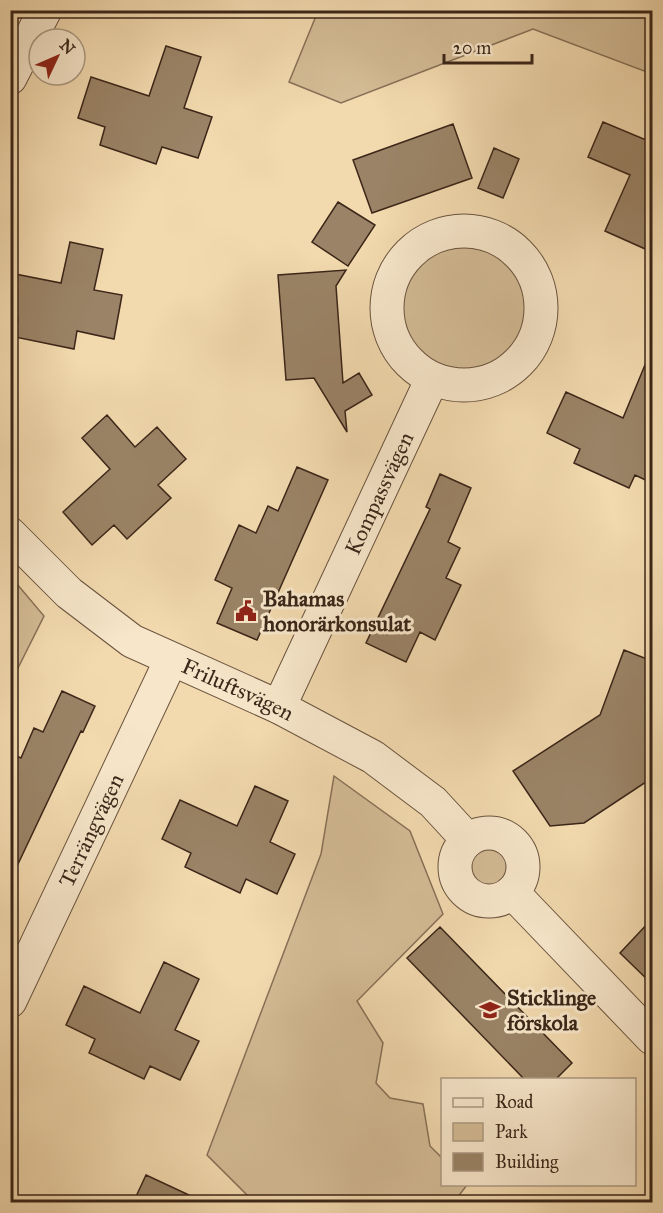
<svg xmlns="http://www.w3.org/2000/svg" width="663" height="1213" viewBox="0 0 663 1213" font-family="'IM FELL Great Primer',serif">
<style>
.green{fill:#d3bb95;stroke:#877057;stroke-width:1.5}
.building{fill:#9a8366;stroke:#3b2619;stroke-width:1.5}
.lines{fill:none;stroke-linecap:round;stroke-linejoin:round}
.minor-casing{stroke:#69533e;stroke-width:35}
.minor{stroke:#f7e6ca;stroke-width:33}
.labels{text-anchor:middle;stroke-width:6;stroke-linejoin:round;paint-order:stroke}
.street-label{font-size:22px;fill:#3b2619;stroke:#f7e6ca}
.poi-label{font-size:22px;font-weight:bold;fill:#3b2619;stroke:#f7e6ca;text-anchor:start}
</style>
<rect width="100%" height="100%" fill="#f2d9ae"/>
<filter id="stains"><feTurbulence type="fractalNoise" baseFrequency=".00333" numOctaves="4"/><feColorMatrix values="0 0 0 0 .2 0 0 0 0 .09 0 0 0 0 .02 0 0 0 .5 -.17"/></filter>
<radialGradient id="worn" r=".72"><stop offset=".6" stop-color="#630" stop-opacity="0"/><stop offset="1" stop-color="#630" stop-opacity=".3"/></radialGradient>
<!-- green -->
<path class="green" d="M318,11h334v63l-119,-45 -192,74 -52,-21z
M401 309a62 62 0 1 1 124 0a62 62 0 1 1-124 0Z
M11,577l33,39 -33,66z
M334,776l76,55 33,83 -86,87 26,42 -7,40 14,15 33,6 7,42 12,12v26l25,1 -13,17h-207l2,-5 -42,-42 114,-301z
M470 867a19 19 0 1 1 38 0a19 19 0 1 1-38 0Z"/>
<!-- building -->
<path class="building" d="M166,46l35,11 -17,51 28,9 -14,41 -36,-11 -6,17 -56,-19 5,-18 -27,-9 13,-41 58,19z
M603,122l43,18 6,-14v126l-47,-21 25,-56 -42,-18z
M453,124l19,54 -100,35 -19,-53z
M494,148l25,11 -16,39 -25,-10z
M338,202l37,23 -27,41 -36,-24z
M70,242l33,7 -9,41 28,5 -8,44 -37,-8 -3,18 -59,-12 3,-18 -8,-2v-44l51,10z
M346,270l-10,16 7,97 16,-10 13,22 -27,16 2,21 -33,-54 -28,2 -8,-105z
M652,348v135l-17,-8 -6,13 -55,-25 6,-14 -33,-16 19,-41 57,26z
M107,415l28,32 22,-20 29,32 -28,26 13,13 -44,41 -13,-14 -22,20 -29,-33 47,-43 -28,-31z
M297,467l31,13 -71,160 -40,-17 15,-35 -17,-8 24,-55 17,8 12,-27 10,5z
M440,474l31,14 -23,54 12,6 -14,30 15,7 -26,55 -15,-8 -14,30 -40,-19 64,-134 -4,-2z
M624,650l28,11v117l-68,45 -34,3 -37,-55 87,-56z
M62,691l33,15 -12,26 -2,-1 -71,150v-128l11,5 13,-30 9,4z
M255,786l33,15 -18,41 25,12 -18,40 -31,-15 -6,14 -55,-26 6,-14 -29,-14 18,-39 57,26z
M652,919v65l-32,-31z
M440,927l132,136 -17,17h-30l-118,-122z
M164,962l35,17 -24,51 24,11 -19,39 -30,-14 -6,13 -55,-26 6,-14 -29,-14 18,-39 56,27z
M146,1175l60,28h-73z"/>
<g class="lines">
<defs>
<g id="minor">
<path d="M10,78l35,-68"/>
<circle cx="464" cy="308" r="77"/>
<path id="s1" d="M10,534l59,59 63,48 147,66 94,50 60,45 35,38"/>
<path id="s2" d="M279,707l153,-328"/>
<circle cx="489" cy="867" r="34"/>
<path d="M512,892l140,146"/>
<path id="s3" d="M10,1001l161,-341"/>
</g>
</defs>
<!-- minor casing -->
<use href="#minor" class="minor-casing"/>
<!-- minor -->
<use href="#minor" class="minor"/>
</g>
<!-- icons -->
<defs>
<symbol id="civic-bare" viewBox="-9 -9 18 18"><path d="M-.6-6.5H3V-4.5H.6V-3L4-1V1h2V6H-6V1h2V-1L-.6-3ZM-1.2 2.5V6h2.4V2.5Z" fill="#8f2418" stroke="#f7e6ca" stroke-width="2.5" paint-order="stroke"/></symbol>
<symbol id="school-bare" viewBox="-9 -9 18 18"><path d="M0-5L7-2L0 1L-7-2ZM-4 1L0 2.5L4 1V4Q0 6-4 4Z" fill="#8f2418" stroke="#f7e6ca" stroke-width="2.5" paint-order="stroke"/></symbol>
</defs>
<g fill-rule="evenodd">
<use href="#civic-bare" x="231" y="596" width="30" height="30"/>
<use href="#school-bare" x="475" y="995" width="30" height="30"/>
</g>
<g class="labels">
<!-- street labels -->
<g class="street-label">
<text dy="8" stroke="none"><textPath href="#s2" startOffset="236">Kompassvägen</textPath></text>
<text dy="8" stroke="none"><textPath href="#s1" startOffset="279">Friluftsvägen</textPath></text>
<text dy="8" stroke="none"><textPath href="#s3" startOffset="189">Terrängvägen</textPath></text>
</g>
<!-- poi labels -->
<g class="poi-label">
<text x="263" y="606">Bahamas<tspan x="263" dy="25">honorärkonsulat</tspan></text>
<text x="507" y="1005">Sticklinge<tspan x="507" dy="25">förskola</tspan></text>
</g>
</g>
<!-- margin -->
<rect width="663" height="1213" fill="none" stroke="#f2d9ae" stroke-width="36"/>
<rect x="12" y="12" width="639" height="1189" fill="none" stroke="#3b2619" stroke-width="3"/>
<rect x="18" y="18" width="627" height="1177" fill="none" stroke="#3b2619" stroke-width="1.5"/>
<!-- legend -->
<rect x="441" y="1078" width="195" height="108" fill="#f7e6ca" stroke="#ac9983" stroke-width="1.5"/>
<rect x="453" y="1098" width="30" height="9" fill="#f7e6ca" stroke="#ac9983" stroke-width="1.5"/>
<text x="495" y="1108" font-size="18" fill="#3b2619">Road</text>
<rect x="453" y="1123" width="30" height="18" fill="#d3bb95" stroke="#ac9983" stroke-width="1.5"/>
<text x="495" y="1138" font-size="18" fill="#3b2619">Park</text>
<rect x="453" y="1153" width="30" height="18" fill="#9a8366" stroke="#ac9983" stroke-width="1.5"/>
<text x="495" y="1168" font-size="18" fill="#3b2619">Building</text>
<!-- north arrow -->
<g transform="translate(57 57) rotate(46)"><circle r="28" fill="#f7e6ca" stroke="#ac9983" stroke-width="1.5"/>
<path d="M0-4.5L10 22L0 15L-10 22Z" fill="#8f2418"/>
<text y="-9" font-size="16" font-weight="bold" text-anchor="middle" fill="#3b2619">N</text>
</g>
<!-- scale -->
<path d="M444 54v9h88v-9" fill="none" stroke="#3b2619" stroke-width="3"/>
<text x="453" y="54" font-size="18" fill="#3b2619" stroke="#f7e6ca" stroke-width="4.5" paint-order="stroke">20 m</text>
<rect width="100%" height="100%" filter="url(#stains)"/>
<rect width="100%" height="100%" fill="url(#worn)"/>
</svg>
